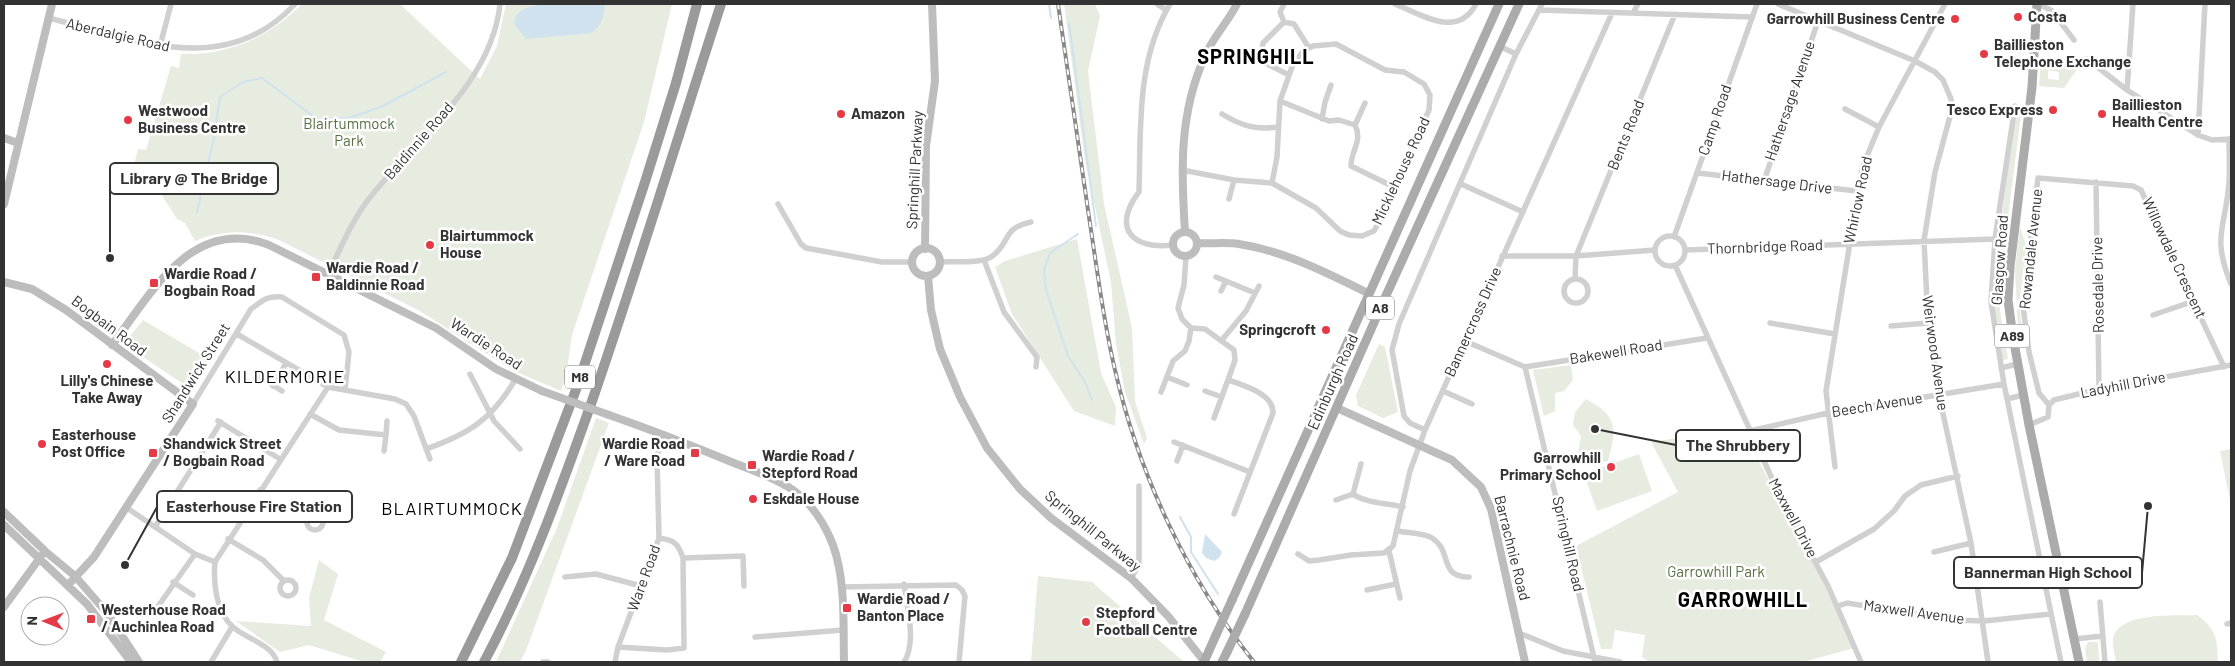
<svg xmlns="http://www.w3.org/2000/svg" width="2235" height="666" viewBox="0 0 2235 666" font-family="Barlow,sans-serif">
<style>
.green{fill:#e6ecdf;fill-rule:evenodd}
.water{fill:#cfe2ee}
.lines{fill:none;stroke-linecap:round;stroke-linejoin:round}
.stream{stroke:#cfe2ee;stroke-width:2}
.street{stroke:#d0d0d0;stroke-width:5.5}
.secondary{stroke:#bdbdbd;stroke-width:8}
.primary{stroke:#ababab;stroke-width:9}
.highway{stroke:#9a9a9a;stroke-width:10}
.rail-casing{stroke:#888;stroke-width:4}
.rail{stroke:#fff;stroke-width:2;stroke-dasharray:5.5;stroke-linecap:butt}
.secondary-bridge{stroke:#bdbdbd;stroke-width:8}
.primary-bridge{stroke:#ababab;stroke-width:9}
.poi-dot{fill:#e63946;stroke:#fff;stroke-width:2}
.labels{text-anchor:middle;stroke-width:5;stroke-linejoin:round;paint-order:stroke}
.shield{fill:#fff;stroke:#707070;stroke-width:1}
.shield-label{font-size:14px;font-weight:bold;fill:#333}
.poi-label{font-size:15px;font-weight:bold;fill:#333;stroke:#fff;text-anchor:start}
.street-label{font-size:15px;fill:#333;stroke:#fff}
.park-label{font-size:15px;fill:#56703f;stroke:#fff}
.quarter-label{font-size:18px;letter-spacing:1px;fill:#000;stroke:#fff}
.district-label{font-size:20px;font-weight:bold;letter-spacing:1px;fill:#000;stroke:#fff}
.leader{fill:none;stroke:#333;stroke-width:2}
.callout-dot{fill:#333;stroke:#fff;stroke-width:2}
.callout{fill:#fff;stroke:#333;stroke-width:2}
.callout-label{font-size:16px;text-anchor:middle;font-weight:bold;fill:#333}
</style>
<rect width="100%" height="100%" fill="#fff"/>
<!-- green -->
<path class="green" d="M302,4h98l80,75 17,-33 9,-42h166l-28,118 -72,213 -6,41 -5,15 -49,-21 -92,-59 -141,-71c-29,-10 -55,-11 -84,1l-10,-18 -8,-4 -16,-25 -8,-4 -24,-4 9,-37 8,1 25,-84 8,2 2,-14c48,1 87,-16 121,-50z
M1064,4h31l5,12 -12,55 16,133 28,124 3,73 12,37 -3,6 -19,-52 -9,-48 -5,-62 -26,-122z
M2041,57l41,5 -18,26 -25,-2zM2048,70l11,2v8l-11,-1z
M2021,114l-22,175 1,22 8,48 -5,1 -8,-50 -1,-27 20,-167z
M2020,226l6,20 -7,59 5,39 -5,2 -4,-76z
M1077,239l24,134 15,34 -1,19 -41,-15 -62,-97 -17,-47 10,-6z
M143,320l68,40 -19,30 -65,-44v-6z
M1379,344l6,3 13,65 -15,6 -25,-12 -2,-11z
M1571,365l2,15 -9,11 -9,2v18l-11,5 -11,-46z
M1586,399c32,17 31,29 22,62l-12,2 -18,-10 3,-17 -8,-11 2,-13z
M596,418l13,5 -82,225 -7,14h-24l61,-134z
M1742,431l71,130 41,87 -51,14h-153l-8,-5 3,-22 -30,-5 -3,19h-11l-25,-103 102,-54 -27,-50 60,-9z
M2231,449v56l-11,-54z
M1639,454l13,37 -55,20 -13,-37z
M319,560l19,14 -14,46 62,32 -6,10h-16l-55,-17 -29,7 -44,-31 75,5 -2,-28z
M1038,576l54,6 92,80h-153z
M2197,615c20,15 20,23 21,47h-102c-1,-7 -5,-20 -2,-27 10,-23 61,-19 83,-20z
M2088,642h10l1,20h-12l-2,-13z"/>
<!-- water -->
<path class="water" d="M545,4h60c-1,13 -3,21 -14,29l-65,6 -12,-15c2,-17 16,-17 31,-20z
M1205,534l17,18 -3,6 -5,3 -8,-3 -4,-5z"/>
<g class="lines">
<!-- stream -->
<path class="stream" d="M1049,4l2,14
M1069,23l27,203
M197,212l17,-74 6,-41 23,-15 19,-4 55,41 32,-1 34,-12 63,-34
M1078,234l-28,19 -6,17 2,20 22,66 17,26 7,18
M1180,517l11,20v15l27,42"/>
<!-- street -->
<path class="street" d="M1157,4l9,6
M1170,4c-34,57 -29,124 -31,188 -27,35 -8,58 34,53
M1395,4c27,11 63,35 81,0
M1778,4l137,57 20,11 8,8 8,19 1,10 -17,63 -11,68 4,83 11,72 32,148 17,119
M2039,4l13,7 22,29
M1539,10l212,7
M1633,13l5,-9
M49,18c84,21 176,62 246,-14
M1284,22l-4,-10 4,-8
M160,46l11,-42
M1499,46l17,8
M2087,59l40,31 71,45 14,5 19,-1
M1289,75l-28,-14 2,-18 21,-21 10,2 15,24
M2127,90l6,-86
M1280,101l49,20 10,-1 16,5c8,16 -4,25 -4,41l43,21
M2015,106l-20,133 -4,63 13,82 57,278
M1845,109l34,18
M1222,114c20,12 33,16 56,13
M1322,119l3,-17 6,-17
M1355,125l10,-22
M2198,135l7,-131
M2229,139c0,14 1,29 0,43 -3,46 -18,53 2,102
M1182,170l52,10 38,3 44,25 24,23 9,4 13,1 12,-5 6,-11 49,-110 1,-15 -6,-11 -20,-12 -19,-2 -49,-26 -23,2 -10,5 -11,16 -12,34 -3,56 -5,26
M1697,173l160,18
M1764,181l54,-160
M2096,182l3,207
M1461,184l62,28
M1229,199l5,-19
M778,204l23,40 5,4 76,14h31
M1655 251a15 15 0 1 1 30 0a15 15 0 1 1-30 0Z
M1674,237l83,-233
M1685,250l310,-11
M1186,256l-2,29 -6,23 4,11 9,9 14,1 29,21 1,10 -7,20c15,5 46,14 45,33l-39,101
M1502,256h74l79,-6
M984,260l20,52 33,45 -1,10
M940,262c13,-1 41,2 51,-5 20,-13 10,-29 40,-35
M1675,265l104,229 49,92 33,76
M328,274c12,-24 23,-52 40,-74 46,-60 124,-116 132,-196
M1216,277l39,16
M1575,279l1,-23 99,-242
M1564 291a12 12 0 1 1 24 0a12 12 0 1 1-24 0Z
M1221,291l5,-10
M2153,315l41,-14
M1770,323l65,11
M1891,326l37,-3
M237,334l91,53 67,12 11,5 8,12 16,43
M1221,341l25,-30 13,-25
M1465,341l60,26
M1525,367l70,295
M1525,367l182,-29
M2001,368l16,-4
M470,374l24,47 26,28
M257,375l25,16
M1167,377l20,8
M273,386l13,-23
M1205,391l17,6
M1443,391l29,13
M1161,392l12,-31 12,-10 4,-10 2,-13
M2007,399l16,-4
M193,404l58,-95c11,-8 17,-14 31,-12l62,38 5,17 -4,38
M2049,405l-10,-12 -10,-41 -6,-46 15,-128 95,8 8,4 83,177
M310,414l29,16 47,5 -2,16
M1214,418l14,-38
M218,421l62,38
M2029,425l19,-8 1,-12 5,-5 45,-11 132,-24
M1425,430l-15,-7 -6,-7 -12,-66 7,-26 117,-270 26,-50
M1750,431l78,-18 176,-29
M386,435l1,-14
M1174,442l76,30
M426,449c43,-15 66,-30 89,-69
M1177,461l6,-16
M1835,467l-9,-76 36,-223 17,-41 66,-123
M260,490l48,29
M1353,494c12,9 34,9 50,13
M1336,500l17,-6 8,-30
M127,508l68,46 20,8
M307 522a8 8 0 1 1 16 0a8 8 0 1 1-16 0Z
M155,527l66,-105
M1398,531c9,2 26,2 34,7 21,13 6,39 37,39
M228,539l35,21 21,21
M1389,551l11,47
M1934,552l37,-9
M1298,554l11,7 10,-1 32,-5 33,-2 9,-7 17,-75 15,-41 187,-417
M683,558l60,-2 1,30
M1816,562l58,-33 20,-18 11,-15 16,-11 37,-9
M565,577l31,-3 45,12
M1131,578l8,-13v-79
M280 588a8 8 0 1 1 16 0a8 8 0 1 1-16 0Z
M173,582l20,13
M904,584c3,24 13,58 0,78
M841,587l115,-2 6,5 3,6 -6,66
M1367,590l29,-6
M2100,602l5,60
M1838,606l9,-3 107,17 30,1 67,-7
M154,612l41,-58
M2227,624l4,-1
M1519,633l44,18 57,11
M755,637l88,-7
M2074,639l29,-3
M618,647l49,3 17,-2 -1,-90c-5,-15 -9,-18 -24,-20
M211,662l21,-35
M277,662c-5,-18 -31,-23 -44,-35 -17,-15 -20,-44 -18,-65l113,-175
M543,662h5
M615,662l3,-15 41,-109 -2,-81 7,-23"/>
<!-- secondary -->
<path class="secondary" d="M4,138l14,5
M4,204l48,-200
M1173 244a12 12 0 1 1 24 0a12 12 0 1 1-24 0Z
M1185,232c-4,-61 -6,-119 20,-176 8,-19 23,-34 32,-52
M1197,243c14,1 29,-1 42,1 46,7 88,29 129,49
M912 262a14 14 0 1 1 28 0a14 14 0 1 1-28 0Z
M925,249l1,-103 9,-65 -3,-77
M928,276l3,34 9,39 20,48 27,51 33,41 31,29 80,60 37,38 36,45
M4,282l28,7 34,21 127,94 -99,153 -26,28
M112,345c39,-51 80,-130 157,-100l167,83 60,41 46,22
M1337,408l115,52 29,27 10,22 34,153
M609,415c43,15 84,31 125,48 20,8 42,15 59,27 18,13 32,34 40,55 13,36 10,79 11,117
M4,512l42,40 29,24 32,37 32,49
M4,525l83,79 44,58
M4,607l38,-52"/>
<!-- primary -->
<path class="primary" d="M2037,4l-5,83 -22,180 -2,33 5,37 16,88 50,237
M1232,600l267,-596
M1245,614l139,-314 135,-296
M1204,662l12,-27
M1222,662l5,-10"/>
<!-- highway -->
<path class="highway" d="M461,662l51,-104 65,-171 68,-205 31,-99 21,-79
M484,662c44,-82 76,-171 107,-258 46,-133 87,-267 130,-400"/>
<defs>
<path id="rail" d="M1058,4c10,71 21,142 31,213 8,51 14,103 26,153 24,105 73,209 139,292"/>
</defs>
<!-- rail casing -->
<use href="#rail" class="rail-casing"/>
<!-- rail -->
<use href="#rail" class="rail"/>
<!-- secondary-bridge -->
<path class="secondary-bridge" d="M542,391l67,24"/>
<!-- primary-bridge -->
<path class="primary-bridge" d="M1216,635l16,-35
M1227,652l18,-38"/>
</g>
<!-- markers -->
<g class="poi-dot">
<circle cx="2018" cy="17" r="5"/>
<circle cx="1955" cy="19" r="5"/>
<circle cx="1984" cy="54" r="5"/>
<circle cx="2053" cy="110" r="5"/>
<circle cx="841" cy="114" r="5"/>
<circle cx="2102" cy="114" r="5"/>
<circle cx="128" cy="120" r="5"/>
<circle cx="430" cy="245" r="5"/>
<rect x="311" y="272" width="10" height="10" rx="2.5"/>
<rect x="149" y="278" width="10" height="10" rx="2.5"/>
<circle cx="1326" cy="330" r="5"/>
<circle cx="107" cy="364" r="5"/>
<circle cx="42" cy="444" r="5"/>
<rect x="148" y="448" width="10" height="10" rx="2.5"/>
<rect x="690" y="448" width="10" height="10" rx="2.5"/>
<rect x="747" y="460" width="10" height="10" rx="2.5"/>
<circle cx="1611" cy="467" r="5"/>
<circle cx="753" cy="499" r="5"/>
<rect x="842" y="603" width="10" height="10" rx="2.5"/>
<rect x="86" y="614" width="10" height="10" rx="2.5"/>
<circle cx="1086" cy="622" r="5"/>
</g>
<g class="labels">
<!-- shield labels -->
<g class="shield">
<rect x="1366" y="296.5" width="28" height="23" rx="4"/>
<rect x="1994.5" y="324.5" width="35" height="23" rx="4"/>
<rect x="565" y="365.5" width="30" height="23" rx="4"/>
</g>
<g class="shield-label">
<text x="1380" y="313">A8</text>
<text x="2012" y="341">A89</text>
<text x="580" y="382">M8</text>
</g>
<!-- poi labels -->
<g class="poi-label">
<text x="2028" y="22">Costa</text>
<text x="1945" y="24" text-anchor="end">Garrowhill Business Centre</text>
<text x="1994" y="50">Baillieston<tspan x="1994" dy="17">Telephone Exchange</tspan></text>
<text x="2112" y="110">Baillieston<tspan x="2112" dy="17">Health Centre</tspan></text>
<text x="2043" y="115" text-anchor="end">Tesco Express</text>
<text x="138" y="116">Westwood<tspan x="138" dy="17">Business Centre</tspan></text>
<text x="851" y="119">Amazon</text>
<text x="440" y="241">Blairtummock<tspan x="440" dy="17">House</tspan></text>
<text x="326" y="273">Wardie Road /<tspan x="326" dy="17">Baldinnie Road</tspan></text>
<text x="164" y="279">Wardie Road /<tspan x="164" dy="17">Bogbain Road</tspan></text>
<text x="1316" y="335" text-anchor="end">Springcroft</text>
<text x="107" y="386" text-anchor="middle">Lilly's Chinese<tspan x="107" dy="17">Take Away</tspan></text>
<text x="52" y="440">Easterhouse<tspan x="52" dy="17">Post Office</tspan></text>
<text x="163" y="449">Shandwick Street<tspan x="163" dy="17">/ Bogbain Road</tspan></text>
<text x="685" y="449" text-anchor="end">Wardie Road<tspan x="685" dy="17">/ Ware Road</tspan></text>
<text x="762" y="461">Wardie Road /<tspan x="762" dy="17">Stepford Road</tspan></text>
<text x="1601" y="463" text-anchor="end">Garrowhill<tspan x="1601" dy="17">Primary School</tspan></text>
<text x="763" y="504">Eskdale House</text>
<text x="857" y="604">Wardie Road /<tspan x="857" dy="17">Banton Place</tspan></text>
<text x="101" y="615">Westerhouse Road<tspan x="101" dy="17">/ Auchinlea Road</tspan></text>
<text x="1096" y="618">Stepford<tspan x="1096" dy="17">Football Centre</tspan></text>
</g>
<!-- street labels -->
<g class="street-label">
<text transform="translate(118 35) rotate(13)" y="5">Aberdalgie Road</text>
<text transform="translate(1790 101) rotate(-71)" y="5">Hathersage Avenue</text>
<text transform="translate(1715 120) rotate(-71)" y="5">Camp Road</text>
<text transform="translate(1626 135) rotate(-68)" y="5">Bents Road</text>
<text transform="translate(419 141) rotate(-49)" y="5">Baldinnie Road</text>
<text transform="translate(915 170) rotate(-87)" y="5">Springhill Parkway</text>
<text transform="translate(1401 171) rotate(-65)" y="5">Micklehouse Road</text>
<text transform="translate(1777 182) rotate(7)" y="5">Hathersage Drive</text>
<text transform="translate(1858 200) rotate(-78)" y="5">Whirlow Road</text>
<text transform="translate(1765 247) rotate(-2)" y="5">Thornbridge Road</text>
<text transform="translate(2031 249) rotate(-84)" y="5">Rowandale Avenue</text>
<text transform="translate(2174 258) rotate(65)" y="5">Willowdale Crescent</text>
<text transform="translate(2000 260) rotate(-86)" y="5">Glasgow Road</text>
<text transform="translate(2098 285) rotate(-91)" y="5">Rosedale Drive</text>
<text transform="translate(1473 322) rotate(-66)" y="5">Bannercross Drive</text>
<text transform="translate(109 326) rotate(37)" y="5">Bogbain Road</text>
<text transform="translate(486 344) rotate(33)" y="5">Wardie Road</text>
<text transform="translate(1616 352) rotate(-9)" y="5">Bakewell Road</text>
<text transform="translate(1935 353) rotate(82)" y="5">Weirwood Avenue</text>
<text transform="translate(196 373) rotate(-58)" y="5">Shandwick Street</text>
<text transform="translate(1333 382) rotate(-66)" y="5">Edinburgh Road</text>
<text transform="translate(2123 385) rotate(-11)" y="5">Ladyhill Drive</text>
<text transform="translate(1877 405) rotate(-9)" y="5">Beech Avenue</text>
<text transform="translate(1793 518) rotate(62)" y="5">Maxwell Drive</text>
<text transform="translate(1093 531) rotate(39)" y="5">Springhill Parkway</text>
<text transform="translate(1568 544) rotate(77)" y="5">Springhill Road</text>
<text transform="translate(1512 548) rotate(76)" y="5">Barrachnie Road</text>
<text transform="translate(644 578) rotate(-70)" y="5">Ware Road</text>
<text transform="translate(1914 612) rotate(8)" y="5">Maxwell Avenue</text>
</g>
<!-- park labels -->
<g class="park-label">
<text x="349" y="129">Blairtummock<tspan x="349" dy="17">Park</tspan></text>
<text x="1716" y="577">Garrowhill Park</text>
</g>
<!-- quarter labels -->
<g class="quarter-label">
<text x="285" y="383">KILDERMORIE</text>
<text x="452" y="515">BLAIRTUMMOCK</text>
</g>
<!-- district labels -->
<g class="district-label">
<text x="1256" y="64">SPRINGHILL</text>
<text x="1743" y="607">GARROWHILL</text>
</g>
</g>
<!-- callouts -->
<path class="leader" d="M110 258L110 179M1595 429L1676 445M125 565L157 507M2148 506L2142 573"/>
<g class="callout-dot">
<circle cx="110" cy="258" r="5"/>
<circle cx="1595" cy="429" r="5"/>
<circle cx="125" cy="565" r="5"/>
<circle cx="2148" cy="506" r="5"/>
</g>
<g class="callout">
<rect x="110" y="163" width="168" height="31" rx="5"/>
<rect x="1676" y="430" width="124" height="31" rx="5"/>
<rect x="157" y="491" width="195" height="31" rx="5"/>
<rect x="1954" y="557" width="188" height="31" rx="5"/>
</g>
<g class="callout-label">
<text x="194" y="184">Library @ The Bridge</text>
<text x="1738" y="451">The Shrubbery</text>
<text x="254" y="512">Easterhouse Fire Station</text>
<text x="2048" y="578">Bannerman High School</text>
</g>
<!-- border -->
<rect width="2235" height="666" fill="none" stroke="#333333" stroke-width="10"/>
<!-- north arrow -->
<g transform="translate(45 621) rotate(271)"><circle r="24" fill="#ffffff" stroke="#adadad"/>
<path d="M0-4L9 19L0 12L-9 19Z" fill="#e63946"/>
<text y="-8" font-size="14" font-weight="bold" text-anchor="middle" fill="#333333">N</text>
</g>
</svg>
